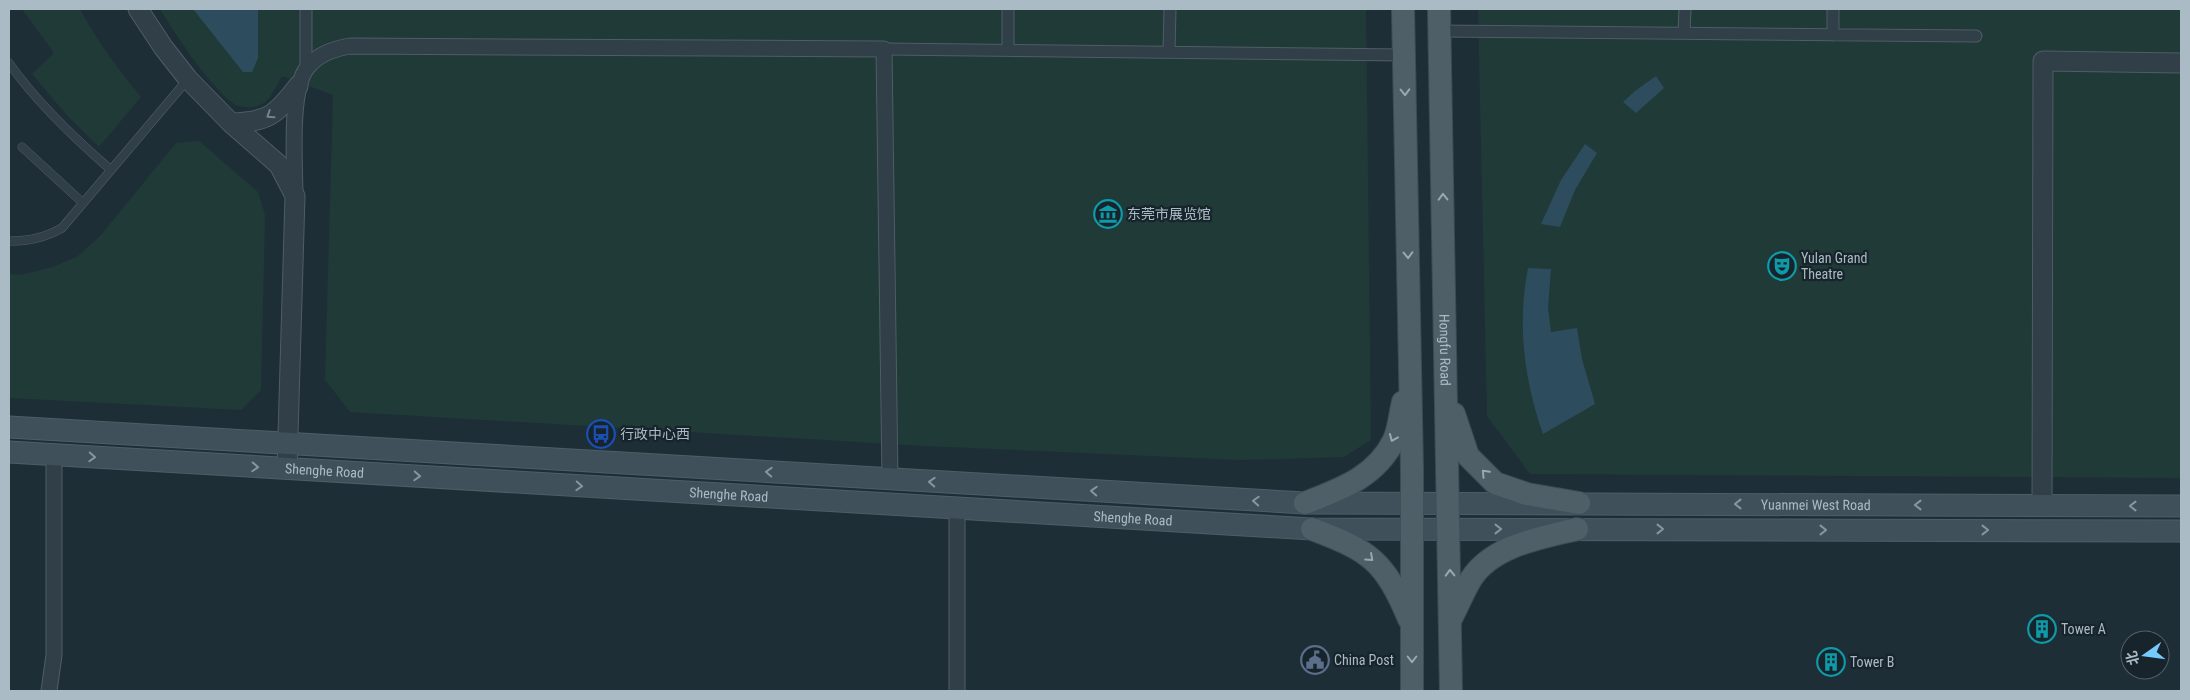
<svg xmlns="http://www.w3.org/2000/svg" width="2190" height="700" viewBox="0 0 2190 700" font-family="'Roboto Condensed','Noto Sans SC',sans-serif">
<style>
.green{fill:#203a37}
.water{fill:#2d4d5e}
.lines{fill:none;stroke-linecap:round;stroke-linejoin:round}
.service-casing{stroke:#4f5d66;stroke-width:9}
.pedestrian-casing{stroke:#4f5d66;stroke-width:13}
.minor-casing{stroke:#4f5d66;stroke-width:17}
.tertiary-casing{stroke:#4f5d66;stroke-width:21}
.secondary-casing{stroke:#4f5d66;stroke-width:23}
.primary-casing{stroke:#3e4b54;stroke-width:24}
.service{stroke:#313f48;stroke-width:8}
.pedestrian{stroke:#313f48;stroke-width:11}
.minor{stroke:#313f48;stroke-width:15}
.tertiary{stroke:#313f48;stroke-width:19}
.secondary{stroke:#3f505b;stroke-width:21}
.primary{stroke:#4f5f68;stroke-width:22}
.oneway{stroke:#99a9b2}
.oneway2{stroke:#74838d}
.oneway3{stroke:#8596a0}
.labels{text-anchor:middle;stroke-width:4.5;stroke-linejoin:round;paint-order:stroke}
.poi-label{font-size:14px;fill:#abbbc5;stroke:#17242c;text-anchor:start}
.street-label{font-size:14px;fill:#abbbc5;stroke:#17242c}
</style>
<rect width="100%" height="100%" fill="#1e2e37"/>
<!-- green -->
<path class="green" d="M22,9h58c17,32 38,60 61,88l-42,50 -34,-34 -33,-39 22,-21z
M160,9h1206l5,431 -27,17 -104,3 -314,-14 -576,-34 -25,-32 8,-285 -51,-19c-5,8 -11,24 -20,28 -7,4 -18,4 -26,1 -21,-11 -63,-74 -76,-96z
M1478,9h703v469l-651,-4 -43,-58z
M199,141l59,51 7,23 -4,175 -20,20 -232,-12v-124l11,1 33,-8 25,-11 23,-21 75,-92z"/>
<!-- water -->
<path class="water" d="M193,9h65v49l-6,14h-9z
M1656,76l8,12 -28,25 -13,-11 12,-11z
M1585,144l12,9 -22,37 -15,37 -19,-3 20,-44z
M1528,268l23,1 -3,39 3,24 26,-4 5,31 13,45 -52,30c-19,-55 -26,-109 -15,-166z"/>
<g class="lines">
<defs>
<path id="service" d="M9,63c28,40 65,75 102,107
M22,147l61,56
M9,241c20,0 35,-3 53,-13l126,-149"/>
<path id="pedestrian" d="M1439,31l537,5
M1684,33l1,-24
M1833,35v-26
M884,49l520,6
M1008,50v-41
M1169,52l1,-43
M306,69v-60"/>
<path id="minor" d="M295,196c0,-30 -6,-105 12,-128 11,-14 26,-19 43,-22l534,3 6,431
M49,691l5,-36v-201
M957,691v-182"/>
<path id="tertiary" d="M138,9l25,38 25,32 43,44 48,42 16,31 -8,273
M231,123c37,-1 45,-8 67,-37
M2042,506l1,-445 138,2"/>
<g id="secondary">
<path id="s1" d="M9,427l1296,76 876,3"/>
<path id="s2" d="M9,452l1303,77 869,2"/>
</g>
<g id="primary">
<path d="M1403,9l9,460v222"/>
<path id="s3" d="M1439,9l12,682"/>
<path d="M1454,414l14,42 27,27 32,11 52,9"/>
<path d="M1305,503c36,-14 71,-26 89,-63 5,-11 6,-26 9,-38"/>
<path d="M1312,529c58,22 72,31 97,90"/>
<path d="M1452,617c6,-12 12,-26 19,-38 22,-34 70,-41 106,-50"/>
</g>
</defs>
<!-- service casing -->
<use href="#service" class="service-casing"/>
<!-- pedestrian casing -->
<use href="#pedestrian" class="pedestrian-casing"/>
<!-- minor casing -->
<use href="#minor" class="minor-casing"/>
<!-- tertiary casing -->
<use href="#tertiary" class="tertiary-casing"/>
<!-- secondary casing -->
<use href="#secondary" class="secondary-casing"/>
<!-- primary casing -->
<use href="#primary" class="primary-casing"/>
<!-- service -->
<use href="#service" class="service"/>
<!-- pedestrian -->
<use href="#pedestrian" class="pedestrian"/>
<!-- minor -->
<use href="#minor" class="minor"/>
<!-- tertiary -->
<use href="#tertiary" class="tertiary"/>
<!-- secondary -->
<use href="#secondary" class="secondary"/>
<!-- primary -->
<use href="#primary" class="primary"/>
</g>
<!-- one-way arrows -->
<defs><path id="oneway-chevron" d="M-2-3.5L2.5 0L-2 3.5" fill="none" stroke-width="1.6" stroke-linecap="round" stroke-linejoin="round" transform="scale(1.25)"/></defs>
<g class="oneway">
<use href="#oneway-chevron" transform="translate(1405 92) rotate(89)"/>
<use href="#oneway-chevron" transform="translate(1443 197) rotate(-91)"/>
<use href="#oneway-chevron" transform="translate(1408 255) rotate(89)"/>
<use href="#oneway-chevron" transform="translate(1393 438) rotate(113)"/>
<use href="#oneway-chevron" transform="translate(1485 473) rotate(-134)"/>
<use href="#oneway-chevron" transform="translate(1370 558) rotate(42)"/>
<use href="#oneway-chevron" transform="translate(1450 573) rotate(-91)"/>
<use href="#oneway-chevron" transform="translate(1412 659) rotate(90)"/>
</g>
<use class="oneway2" href="#oneway-chevron" transform="translate(270 115) rotate(147)"/>
<g class="oneway3">
<use href="#oneway-chevron" transform="translate(92 457) rotate(3)"/>
<use href="#oneway-chevron" transform="translate(255 467) rotate(3)"/>
<use href="#oneway-chevron" transform="translate(769 472) rotate(-177)"/>
<use href="#oneway-chevron" transform="translate(417 476) rotate(3)"/>
<use href="#oneway-chevron" transform="translate(932 482) rotate(-177)"/>
<use href="#oneway-chevron" transform="translate(579 486) rotate(3)"/>
<use href="#oneway-chevron" transform="translate(1094 491) rotate(-177)"/>
<use href="#oneway-chevron" transform="translate(1256 501) rotate(-177)"/>
<use href="#oneway-chevron" transform="translate(1738 504) rotate(-180)"/>
<use href="#oneway-chevron" transform="translate(1918 505) rotate(-180)"/>
<use href="#oneway-chevron" transform="translate(2133 506) rotate(-180)"/>
<use href="#oneway-chevron" transform="translate(1498 529)"/>
<use href="#oneway-chevron" transform="translate(1660 529)"/>
<use href="#oneway-chevron" transform="translate(1823 530)"/>
<use href="#oneway-chevron" transform="translate(1985 530)"/>
</g>
<!-- icons -->
<defs>
<symbol id="museum-ring" viewBox="-11 -11 22 22"><circle r="9.5" fill="#17242c" stroke="#0f9aa8" stroke-width="1.5"/><path d="M0-6L6-3V-2H-6V-3ZM-5-1h2V3h-2ZM-1-1h2V3h-2ZM3-1h2V3H3ZM-6 4H6V6H-6Z" fill="#0f9aa8"/></symbol>
<symbol id="theatre-ring" viewBox="-11 -11 22 22"><circle r="9.5" fill="#17242c" stroke="#0f9aa8" stroke-width="1.5"/><path d="M-5-5.5Q0-4 5-5.5V0Q5 5 0 6Q-5 5-5 0ZM-3.3-2.5H-1v1.5H-3.3ZM1-2.5H3.3v1.5H1ZM-2.8 1Q0 5.5 2.8 1Z" fill="#0f9aa8"/></symbol>
<symbol id="bus-ring" viewBox="-11 -11 22 22"><circle r="9.5" fill="#17242c" stroke="#1a4fb4" stroke-width="1.5"/><path d="M-5-6H5V4H4V6H2V4H-2V6H-4V4H-5ZM-3.5-4V0h7V-4ZM-3.5 1.2v1.5H-2V1.2ZM2 1.2v1.5H3.5V1.2Z" fill="#1a4fb4"/></symbol>
<symbol id="building-ring" viewBox="-11 -11 22 22"><circle r="9.5" fill="#17242c" stroke="#0f9aa8" stroke-width="1.5"/><path d="M-4-6H4V6H1V3H-1V6H-4ZM-2.5-4.3h1.7v1.8h-1.7ZM.8-4.3h1.7v1.8H.8ZM-2.5-1h1.7V.8h-1.7ZM.8-1h1.7V.8H.8Z" fill="#0f9aa8"/></symbol>
<symbol id="civic-ring" viewBox="-11 -11 22 22"><circle r="9.5" fill="#17242c" stroke="#5c6f8a" stroke-width="1.5"/><path d="M-.6-6.5H3V-4.5H.6V-3L4-1V1h2V6H-6V1h2V-1L-.6-3ZM-1.2 2.5V6h2.4V2.5Z" fill="#5c6f8a"/></symbol>
</defs>
<g fill-rule="evenodd">
<use href="#museum-ring" x="1092" y="198" width="32" height="32"/>
<use href="#theatre-ring" x="1766" y="250" width="32" height="32"/>
<use href="#bus-ring" x="585" y="418" width="32" height="32"/>
<use href="#building-ring" x="2026" y="613" width="32" height="32"/>
<use href="#civic-ring" x="1299" y="644" width="32" height="32"/>
<use href="#building-ring" x="1815" y="646" width="32" height="32"/>
</g>
<g class="labels">
<!-- poi labels -->
<g class="poi-label">
<text x="1127" y="219">东莞市展览馆</text>
<text x="1801" y="263">Yulan Grand<tspan x="1801" dy="16">Theatre</tspan></text>
<text x="620" y="439">行政中心西</text>
<text x="2061" y="634">Tower A</text>
<text x="1334" y="665">China Post</text>
<text x="1850" y="667">Tower B</text>
</g>
<!-- street labels -->
<g class="street-label">
<text dy="5" stroke="none"><textPath href="#s3" startOffset="341">Hongfu Road</textPath></text>
<text dy="5" stroke="none"><textPath href="#s2" startOffset="316">Shenghe Road</textPath></text>
<text dy="5" stroke="none"><textPath href="#s2" startOffset="721">Shenghe Road</textPath></text>
<text dy="5" stroke="none"><textPath href="#s1" startOffset="1809">Yuanmei West Road</textPath></text>
<text dy="5" stroke="none"><textPath href="#s2" startOffset="1126">Shenghe Road</textPath></text>
</g>
</g>
<!-- border -->
<rect width="2190" height="700" fill="none" stroke="#abbbc5" stroke-width="20"/>
<!-- north arrow -->
<g transform="translate(2145 655) rotate(256)"><circle r="24" fill="#17242c" stroke="#526069"/>
<path d="M0-4L9 19L0 12L-9 19Z" fill="#76c9ff"/>
<text y="-8" font-size="14" font-weight="bold" text-anchor="middle" fill="#abbbc5">北</text>
</g>
</svg>
